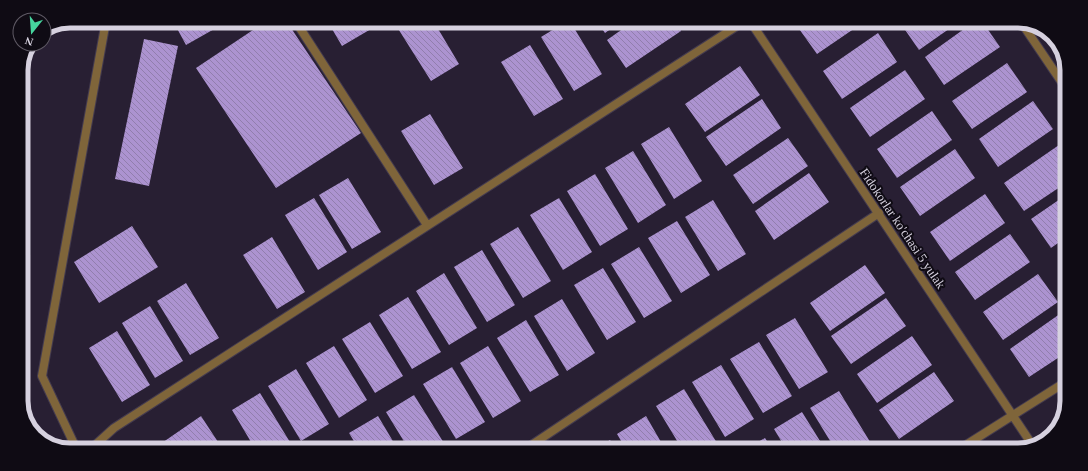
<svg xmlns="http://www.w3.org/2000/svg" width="1088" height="471" viewBox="0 0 1088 471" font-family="'Times New Roman',serif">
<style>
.building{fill:url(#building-back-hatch)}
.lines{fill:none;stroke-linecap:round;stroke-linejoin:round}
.street-casing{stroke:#443b4f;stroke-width:10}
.street{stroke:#7f653a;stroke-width:8}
.labels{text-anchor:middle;stroke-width:4;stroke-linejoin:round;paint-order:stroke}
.street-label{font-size:13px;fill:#d6d1df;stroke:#0f0b14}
.rim{fill:none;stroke:#d6d1df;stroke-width:5}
</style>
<defs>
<pattern id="building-back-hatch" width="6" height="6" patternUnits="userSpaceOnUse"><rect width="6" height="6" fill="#ac93d0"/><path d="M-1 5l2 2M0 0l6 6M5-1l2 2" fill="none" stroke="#917ead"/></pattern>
</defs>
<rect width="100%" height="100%" fill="#281f33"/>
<!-- building -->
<path class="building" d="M173,21l39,1 4,6 -30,17z
M265,22h22l74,111 -85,55 -80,-120z
M328,22h39l4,7 -29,17z
M405,22h29l25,42 -28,17 -34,-54z
M564,23h7l31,51 -28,17 -33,-54z
M598,23h21l-14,10z
M631,23h45l5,8 -55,37 -19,-28z
M800,24h61l-44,30 -20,-28z
M901,24h55l-37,26z
M971,24h13l16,23 -56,38 -19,-28z
M878,33l19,29 -55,37 -19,-28z
M144,39l34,7 -29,140 -34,-7z
M530,45l33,54 -29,17 -33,-54z
M1007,63l20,29 -55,37 -20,-28z
M740,66l20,29 -55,37 -20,-28z
M905,70l20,29 -55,38 -20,-29z
M762,99l19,29 -55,38 -20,-29z
M1033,101l20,28 -55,38 -19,-28z
M932,111l20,29 -55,38 -20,-29z
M430,114l33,54 -29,17 -33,-54z
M669,127l33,54 -28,18 -33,-55z
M788,138l20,28 -55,38 -20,-29z
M1059,145l7,9v29l-42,28 -20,-28z
M955,149l20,29 -55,38 -20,-29z
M633,151l33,54 -28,18 -33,-55z
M809,173l20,29 -55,38 -19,-29z
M595,174l33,55 -28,17 -33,-55z
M348,178l33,54 -29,17 -33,-54z
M985,194l20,29 -55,38 -20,-29z
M1066,195l-1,43 -14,10 -20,-29z
M314,198l33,54 -29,18 -33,-55z
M559,198l33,54 -29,18 -33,-55z
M713,200l33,54 -28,17 -33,-54z
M677,221l33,54 -29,18 -33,-55z
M132,226l26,41 -59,36 -25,-41z
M518,227l33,54 -28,17 -33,-54z
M1010,234l20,28 -55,38 -20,-28z
M272,237l33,55 -28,17 -34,-54z
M639,247l33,54 -28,17 -33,-54z
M482,250l33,55 -28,17 -33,-55z
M1065,258v12l-6,-8z
M865,265l20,28 -55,38 -20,-28z
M603,268l33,54 -29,18 -33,-55z
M444,273l33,55 -28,17 -33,-54z
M1038,274l20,28 -55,38 -20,-28z
M186,283l33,55 -29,17 -33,-54z
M408,297l33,55 -29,17 -33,-54z
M886,298l20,28 -55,38 -20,-28z
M562,299l33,54 -28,18 -33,-55z
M150,306l33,55 -28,17 -33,-55z
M1064,311v43l-35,23 -19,-28z
M795,318l33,54 -29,17 -33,-54z
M526,320l33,55 -29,17 -33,-54z
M370,322l33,54 -28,17 -33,-54z
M117,331l33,54 -28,17 -33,-54z
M912,336l20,29 -55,38 -20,-29z
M759,342l33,54 -29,17 -33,-54z
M334,346l33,54 -28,18 -33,-55z
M488,346l33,55 -28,17 -33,-55z
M721,365l33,54 -29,18 -33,-55z
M452,367l33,55 -29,17 -33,-55z
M296,369l33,55 -28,17 -33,-55z
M934,372l20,29 -55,38 -20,-29z
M684,389l33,54 -9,6h-26l-26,-43z
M839,391l33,54 -8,4h-29l-25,-41z
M260,393l33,54h-39l-22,-37z
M414,395l33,53h-39l-22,-36z
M802,412l23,37h-39l-12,-20z
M201,416l19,29 -3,2h-61z
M378,416l19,32h-39l-9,-15z
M646,416l19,33h-39l-9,-15z
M765,438l7,11h-26z
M610,440l5,8h-19z
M341,442l3,5h-13z"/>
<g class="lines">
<defs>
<path id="street" d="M296,22l131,203
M752,24l281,422
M1023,25l44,65
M75,446l-33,-70 64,-355
M93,447l21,-19 626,-404
M527,448l352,-235
M958,450l106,-67"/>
</defs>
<!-- street casing -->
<use href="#street" class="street-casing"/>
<!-- street -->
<use href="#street" class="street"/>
</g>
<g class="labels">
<!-- street labels -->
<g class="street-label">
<text transform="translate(903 228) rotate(56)" y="5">Fidokorlar ko'chasi 5 yulak</text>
</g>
</g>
<!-- crop -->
<path d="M0 0H1088V471H0ZM70 28H1018A42 42 0 0 1 1060 70V401A42 42 0 0 1 1018 443H70A42 42 0 0 1 28 401V70A42 42 0 0 1 70 28Z" fill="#0f0b14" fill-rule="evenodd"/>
<path class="rim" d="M70 28H1018A42 42 0 0 1 1060 70V401A42 42 0 0 1 1018 443H70A42 42 0 0 1 28 401V70A42 42 0 0 1 70 28Z"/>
<!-- north arrow -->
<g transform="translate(32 32) rotate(197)"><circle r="19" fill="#0f0b14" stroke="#5f5a65"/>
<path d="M0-3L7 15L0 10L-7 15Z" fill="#46d49e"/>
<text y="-6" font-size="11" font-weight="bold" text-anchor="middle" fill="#d6d1df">N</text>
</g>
</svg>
